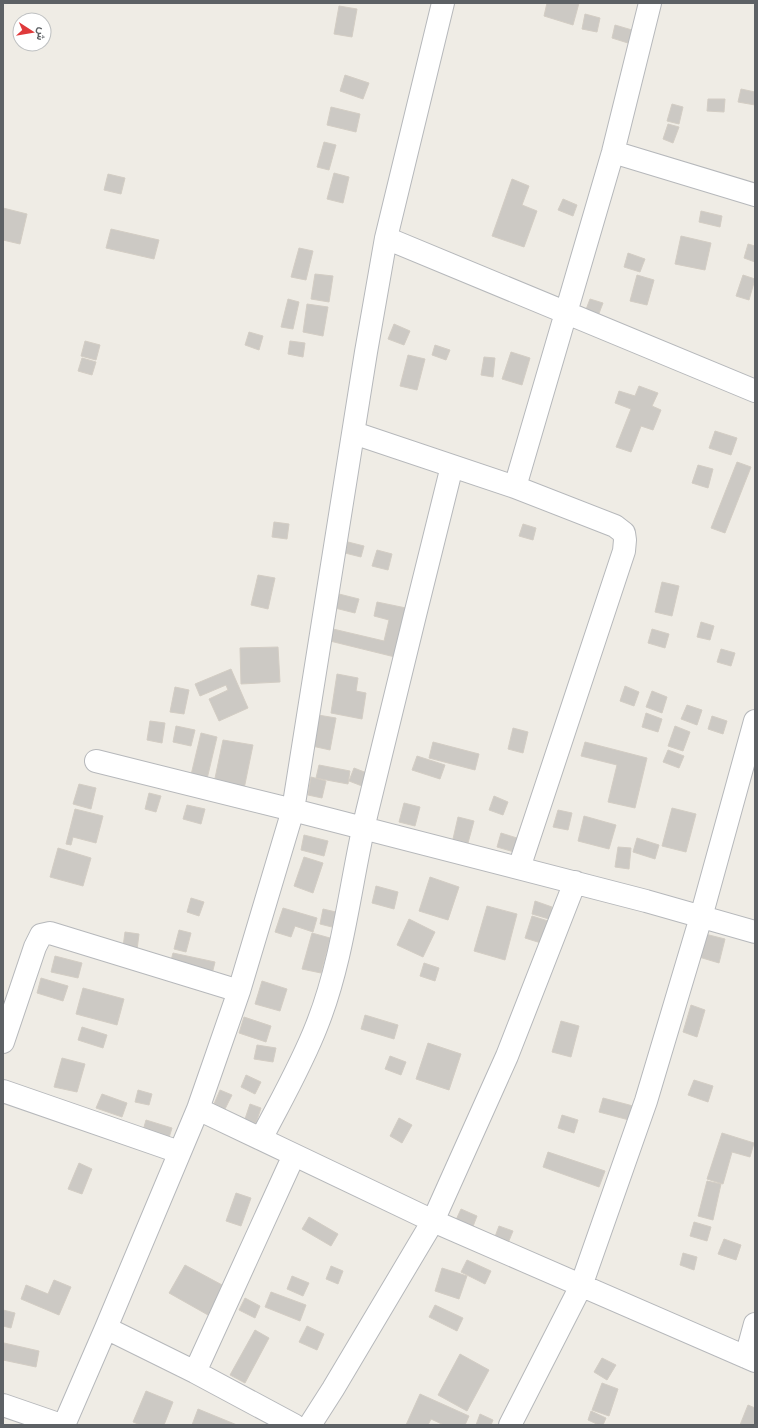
<svg xmlns="http://www.w3.org/2000/svg" width="758" height="1428" viewBox="0 0 758 1428" font-family="Roboto,Vazirmatn,sans-serif">
<style>
.building{fill:#ccc9c4;stroke:#d3cdc4}
.lines{fill:none;stroke-linecap:round;stroke-linejoin:round}
.minor-casing{stroke:#b6b8bb;stroke-width:24}
.minor{stroke:#fff;stroke-width:22}
</style>
<rect width="100%" height="100%" fill="#efece5"/>
<!-- building -->
<path class="building" d="M547,3h32l-6,22 -29,-9z
M339,6l18,3 -5,28 -18,-3z
M585,14l15,4 -3,14 -15,-3z
M615,25l17,5 -4,13 -16,-5z
M345,75l24,8 -6,16 -23,-8z
M741,89l14,3v13l-17,-3z
M708,99h17l-1,13 -17,-1z
M672,104l11,3 -4,17 -12,-3z
M331,107l29,7 -4,18 -29,-7z
M668,124l11,3 -6,16 -10,-4z
M324,142l12,3 -7,25 -12,-3z
M334,173l15,4 -6,26 -16,-4z
M108,174l17,4 -4,16 -17,-4z
M512,179l17,7 -7,19 15,6 -13,36 -32,-11z
M563,199l14,6 -4,11 -15,-6z
M3,208l24,6 -7,30 -17,-4z
M701,211l21,5 -2,11 -21,-5z
M111,229l48,11 -5,19 -48,-11z
M681,236l30,7 -6,27 -30,-6z
M748,244l7,2v16l-11,-4z
M299,248l14,3 -7,29 -15,-3z
M628,253l17,6 -5,13 -16,-5z
M315,274l18,2 -4,26 -18,-3z
M637,275l17,5 -7,25 -17,-4z
M743,275l12,4 -6,21 -13,-4z
M288,299l11,3 -6,27 -12,-2z
M590,299l13,4 -5,13 -13,-4z
M307,304l21,3 -5,29 -20,-4z
M394,324l16,7 -6,14 -16,-6z
M249,332l14,4 -4,14 -14,-5z
M85,341l15,4 -4,15 -15,-4z
M290,341l15,2 -2,14 -15,-3z
M435,345l15,5 -4,10 -14,-5z
M511,352l19,6 -8,27 -20,-6z
M408,355l17,4 -8,31 -17,-4z
M484,357l11,1 -2,19 -12,-2z
M82,358l14,4 -4,13 -14,-4z
M639,386l19,7 -6,13 9,4 -8,20 -12,-4 -10,26 -15,-5 15,-38 -16,-6 4,-12 16,5z
M715,431l22,7 -6,17 -22,-7z
M737,462l14,5 -26,66 -14,-5z
M698,465l15,4 -5,19 -16,-5z
M274,522l15,2 -2,15 -15,-2z
M523,524l13,4 -3,12 -14,-4z
M348,542l16,4 -3,11 -16,-4z
M377,550l15,4 -4,16 -16,-4z
M258,575l17,3 -7,31 -17,-4z
M662,582l17,4 -7,30 -17,-4z
M339,594l20,5 -4,14 -20,-5z
M377,602l29,6 -11,49 -65,-16 3,-12 51,12 5,-21 -15,-4z
M701,622l13,4 -4,14 -13,-3z
M652,629l17,5 -4,14 -17,-5z
M278,647l2,35 -39,2 -1,-36z
M721,649l14,4 -4,13 -14,-4z
M231,669l17,39 -29,13 -10,-22 19,-9 -2,-5 -26,11 -5,-12z
M337,674l21,4 -2,13 10,2 -4,26 -31,-6z
M625,686l14,6 -5,14 -14,-5z
M175,687l14,3 -5,24 -14,-2z
M652,691l15,6 -5,16 -16,-6z
M687,705l15,5 -5,15 -16,-6z
M646,713l16,6 -4,13 -16,-5z
M318,715l18,3 -6,32 -18,-4z
M712,716l15,5 -4,13 -15,-5z
M150,721l15,2 -3,20 -15,-3z
M176,726l19,4 -4,16 -18,-4z
M675,726l15,6 -7,19 -15,-5z
M513,728l15,4 -5,21 -15,-4z
M201,733l16,4 -10,42 -16,-4z
M223,740l30,5 -9,44 -30,-6z
M433,742l46,12 -4,16 -46,-12z
M585,742l62,16 -12,50 -27,-6 9,-37 -36,-9z
M668,750l16,6 -5,12 -16,-6z
M417,756l28,9 -5,14 -28,-9z
M319,765l31,6 -2,13 -32,-6z
M354,768l13,5 -5,13 -13,-5z
M311,777l15,4 -4,17 -14,-3z
M79,784l17,4 -5,21 -18,-5z
M149,793l12,3 -5,16 -11,-3z
M494,796l14,6 -5,13 -14,-5z
M404,803l16,4 -5,19 -16,-4z
M187,805l18,4 -4,15 -18,-5z
M672,808l24,6 -10,38 -24,-6z
M75,809l28,7 -7,27 -23,-6 -2,8 -5,-1z
M558,810l14,3 -4,17 -15,-3z
M584,816l32,9 -7,24 -31,-8z
M458,817l16,4 -6,22 -15,-4z
M501,833l16,5 -3,14 -17,-5z
M304,835l24,6 -4,15 -23,-6z
M637,838l22,7 -4,14 -22,-7z
M618,847l13,1 -2,21 -14,-2z
M58,848l33,10 -8,28 -33,-9z
M304,857l19,6 -10,30 -19,-7z
M430,877l29,10 -11,33 -29,-9z
M376,886l22,6 -4,17 -22,-6z
M191,898l13,4 -5,14 -12,-4z
M535,901l17,6 -3,12 -17,-5z
M487,906l30,8 -12,46 -31,-9z
M283,908l34,10 -4,14 -18,-6 -4,11 -16,-5z
M323,909l13,3 -4,15 -12,-3z
M532,916l16,5 -7,22 -16,-5z
M409,919l26,13 -12,25 -26,-12z
M179,930l12,3 -5,19 -12,-3z
M125,932l14,2 -2,16 -14,-3z
M312,933l18,5 -9,35 -19,-4z
M705,934l20,5 -6,24 -20,-6z
M173,953l42,9 -3,12 -42,-10z
M55,956l27,7 -4,15 -27,-6z
M424,963l15,5 -4,13 -15,-5z
M41,978l27,8 -5,15 -26,-8z
M262,981l25,8 -7,22 -25,-7z
M83,988l41,11 -7,26 -41,-11z
M691,1005l14,5 -8,27 -14,-5z
M365,1015l33,10 -4,14 -33,-10z
M244,1017l27,9 -5,16 -27,-9z
M561,1021l18,5 -8,31 -19,-5z
M82,1027l25,8 -4,13 -25,-8z
M428,1043l33,11 -12,36 -33,-11z
M257,1045l19,3 -3,14 -19,-3z
M390,1056l16,6 -5,13 -16,-6z
M62,1058l23,6 -8,28 -23,-5z
M246,1075l15,7 -6,12 -14,-7z
M694,1080l19,6 -5,16 -20,-7z
M138,1090l14,4 -3,11 -14,-3z
M220,1090l12,5 -7,14 -11,-5z
M102,1094l25,9 -5,14 -26,-9z
M603,1098l30,8 -4,14 -30,-8z
M250,1104l11,4 -5,15 -11,-4z
M562,1115l16,5 -4,13 -16,-5z
M399,1118l13,7 -10,18 -12,-7z
M146,1120l26,8 -4,13 -26,-7z
M722,1133l32,10 -4,14 -18,-5 -9,32 -16,-5z
M548,1152l57,19 -6,16 -56,-20z
M79,1163l13,6 -10,25 -14,-5z
M707,1181l14,3 -8,36 -15,-4z
M236,1193l15,5 -10,28 -15,-5z
M461,1209l16,7 -5,13 -17,-7z
M309,1217l29,17 -7,12 -29,-17z
M694,1222l17,5 -4,14 -17,-5z
M499,1226l14,5 -7,17 -13,-6z
M724,1239l17,6 -5,15 -18,-6z
M683,1253l14,4 -3,13 -14,-5z
M467,1260l24,11 -6,13 -24,-12z
M185,1265l39,21 -16,29 -39,-22z
M331,1266l12,5 -5,13 -12,-5z
M442,1268l25,8 -8,23 -24,-8z
M292,1276l17,7 -6,13 -16,-7z
M54,1280l17,7 -12,28 -38,-16 5,-14 22,9z
M271,1292l35,13 -6,16 -35,-14z
M245,1298l15,8 -5,12 -16,-8z
M435,1305l28,13 -6,13 -28,-14z
M3,1310l12,3 -4,15 -8,-2z
M307,1326l17,8 -7,16 -18,-8z
M255,1330l14,8 -24,45 -15,-8z
M4,1343l35,8 -3,16 -33,-7z
M460,1354l29,16 -22,41 -29,-16z
M602,1358l14,7 -9,15 -13,-8z
M602,1383l16,6 -9,27 -17,-6z
M146,1391l27,11 -9,23h-23l-8,-3z
M420,1394l49,22 -4,9h-21l-13,-6 -3,6h-22z
M748,1405l7,3v11l-2,6h-13z
M198,1409l39,16h-45z
M591,1411l15,7 -3,7h-4l-11,-5z
M480,1414l13,6 -2,5h-15z"/>
<g class="lines">
<defs>
<path id="minor" d="M613,152l142,43
M386,238l369,153
M354,433l161,54 100,39 9,7 1,7 -1,11 -105,317
M515,487l98,-335 37,-149
M96,761l197,49 353,91 109,31
M3,1042l32,-95 6,-12 9,-2 189,58
M3,1091l176,61
M198,1109l235,112 322,140
M261,1139c19,-37 41,-75 56,-114 27,-68 33,-142 50,-213 28,-115 56,-231 85,-346
M106,1328l89,44 99,53
M746,1357l9,-33
M195,1372l99,-217
M3,1405l58,20
M64,1425l42,-97 92,-219 41,-118 54,-181 73,-458 20,-114 57,-235
M310,1425l23,-36 100,-168 74,-165 68,-174
M510,1425l71,-139 65,-185 55,-184 54,-196"/>
</defs>
<!-- minor casing -->
<use href="#minor" class="minor-casing"/>
<!-- minor -->
<use href="#minor" class="minor"/>
</g>
<!-- border -->
<rect width="758" height="1428" fill="none" stroke="#5d6165" stroke-width="8"/>
<!-- north arrow -->
<g transform="translate(32 32) rotate(102)"><circle r="19" fill="#ffffff" stroke="#bec0c1"/>
<path d="M0-3L7 15L0 10L-7 15Z" fill="#df3a3b"/>
<text y="-6" font-size="11" font-weight="bold" text-anchor="middle" fill="#5d6165">ش</text>
</g>
</svg>
